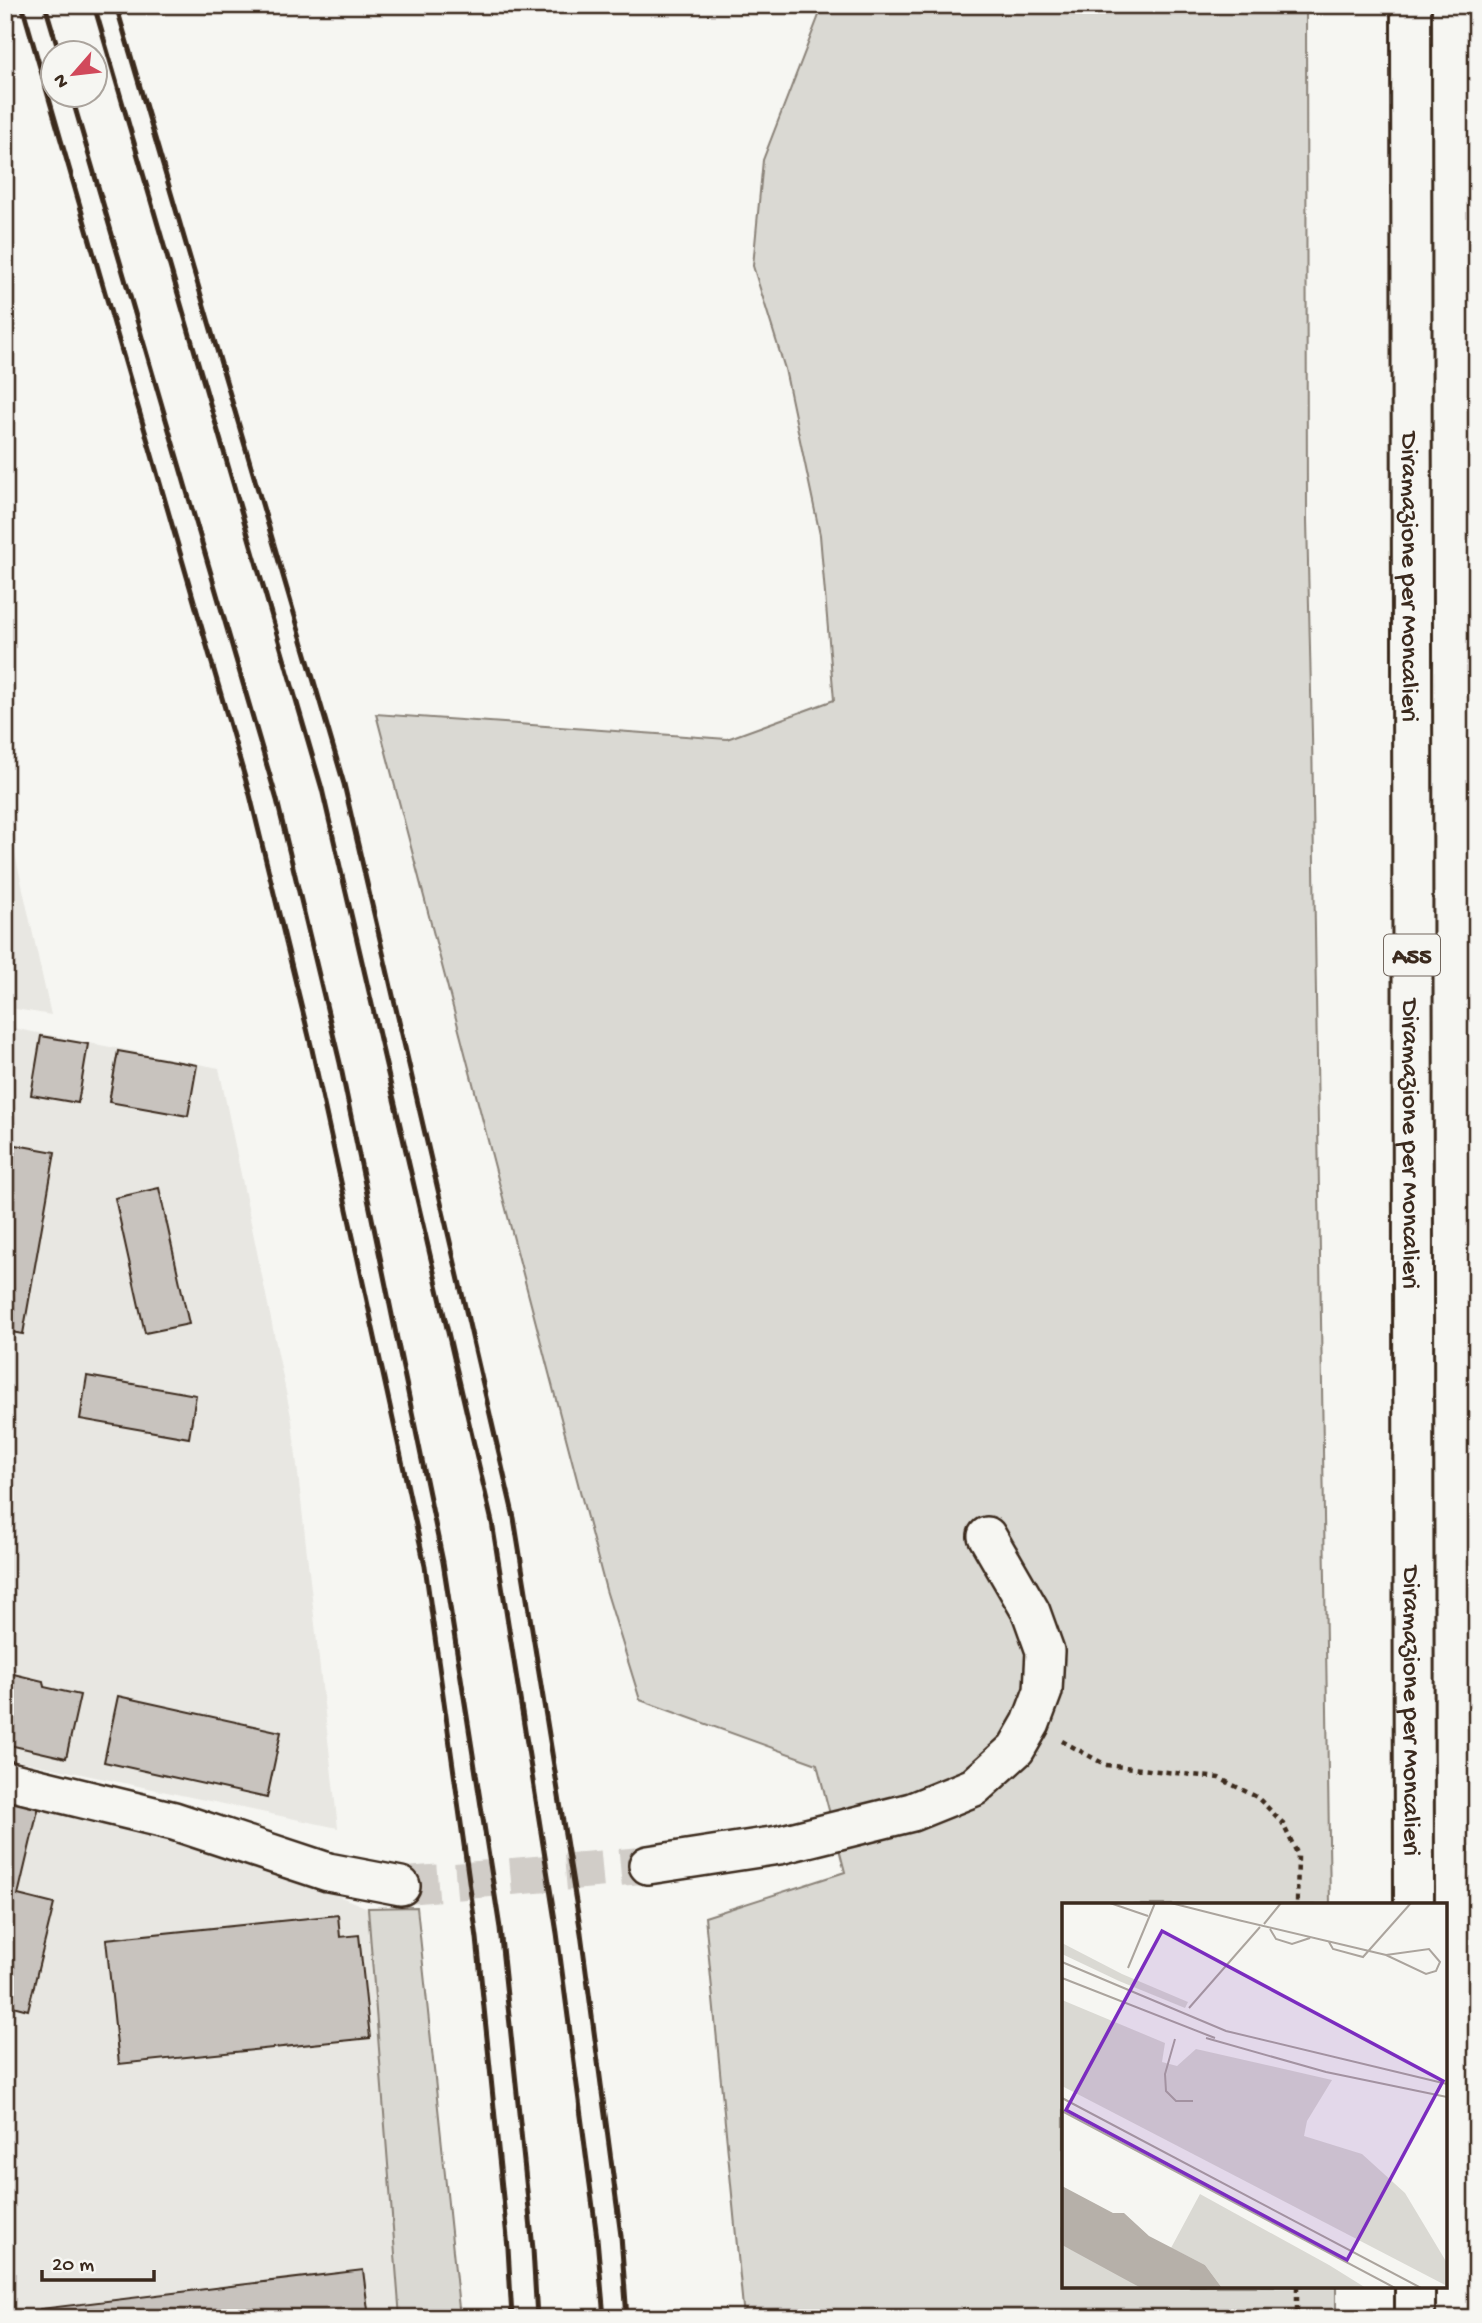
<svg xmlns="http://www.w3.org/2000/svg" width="1482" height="2323" viewBox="0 0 1482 2323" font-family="'Gochi Hand',sans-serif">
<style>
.built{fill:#e8e7e2}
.green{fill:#dad9d3;stroke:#8a8278;stroke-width:2}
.building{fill:#c8c3be;stroke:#3b2a1e;stroke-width:2}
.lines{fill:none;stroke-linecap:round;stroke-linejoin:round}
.street-tunnel{stroke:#d1cdc8;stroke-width:37;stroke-dasharray:37 18;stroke-linecap:butt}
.street-casing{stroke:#3b2a1e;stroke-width:42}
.highway-casing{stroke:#3b2a1e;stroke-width:44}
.path{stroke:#3b2a1e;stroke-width:4.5;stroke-dasharray:5 5;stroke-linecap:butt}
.street{stroke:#f6f6f2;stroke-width:37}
.highway{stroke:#f6f6f2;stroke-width:38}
.rail{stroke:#3b2a1e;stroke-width:5}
.labels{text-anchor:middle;stroke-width:5;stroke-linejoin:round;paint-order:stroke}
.shield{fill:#f6f6f2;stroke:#73675e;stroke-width:2}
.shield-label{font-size:24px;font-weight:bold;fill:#3b2a1e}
.street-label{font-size:26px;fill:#3b2a1e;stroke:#f6f6f2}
.inset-road{fill:none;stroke:#aba49d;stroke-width:2}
.view{fill:#7b2cbf;fill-opacity:0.15;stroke:#7b2cbf;stroke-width:3.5}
.inset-edge{fill:none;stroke:#3b2a1e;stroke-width:3.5}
</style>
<rect width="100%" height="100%" fill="#f6f6f2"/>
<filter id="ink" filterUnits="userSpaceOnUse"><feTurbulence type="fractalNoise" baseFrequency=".0143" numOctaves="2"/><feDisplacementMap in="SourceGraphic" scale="14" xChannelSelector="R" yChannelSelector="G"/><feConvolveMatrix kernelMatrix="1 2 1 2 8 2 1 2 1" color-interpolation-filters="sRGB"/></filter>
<g filter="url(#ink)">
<!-- built -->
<path class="built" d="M5,809l46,206 -41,-7 -3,19 212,41 73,353 46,407 -333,-70z
M5,1798l202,45 161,65 32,410h-395z"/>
<!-- green -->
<path class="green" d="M823,5h483l1,515 5,214 18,1171h-266v381h272v32h-592l-39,-401 140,-45 -28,-108 -177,-64 -34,-110 -230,-876 351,25 107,-39 -14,-165 -35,-166 -32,-103 10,-106z
M417,1907l43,411h-60l-32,-410z"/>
<!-- building -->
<path class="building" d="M41,1036l47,8 -10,59 -47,-8z
M118,1051l79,14 -9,51 -79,-14z
M5,1143l50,9 -32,182 -18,-3z
M159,1188l30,136 -44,9 -30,-135z
M87,1376l109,19 -7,43 -109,-19z
M5,1672l38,9 1,6 36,8 -14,63 -61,-14z
M118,1696l163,36 -14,66 -163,-36z
M5,1798l34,8 -21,89 36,9 -26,106 -23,-6z
M338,1915l2,22 19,-2 11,103 -251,26 -13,-125z
M363,2270l6,48h-328l-1,-9z"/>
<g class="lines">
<!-- street-tunnel -->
<path class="street-tunnel" d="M401,1886l247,-21"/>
<defs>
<path id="street" d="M5,1780l169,41 154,51 73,14
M648,1865l131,-20 133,-33 62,-25 42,-38 15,-26 12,-32 2,-40 -14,-39 -44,-76"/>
<g id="highway">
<path id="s1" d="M1411,5l3,1900"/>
<path d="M1415,2286v32"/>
</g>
</defs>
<!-- street casing -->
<use href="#street" class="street-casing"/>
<!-- highway casing -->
<use href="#highway" class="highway-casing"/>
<!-- path -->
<path class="path" d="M1062,1741l44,24 113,13 38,19 25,25 16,33 -1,50
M1297,2286v32"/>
<!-- street -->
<use href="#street" class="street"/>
<!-- highway -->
<use href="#highway" class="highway"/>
<!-- rail -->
<path class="rail" d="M22,5l228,790 61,250 114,521 52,372 31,310 4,70
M45,5l14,47
M94,5l228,784 170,733 65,411 40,305 7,80
M116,5l228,779 170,734 67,415 40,303 6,82
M71,94l206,706 63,263 103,499 57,366 33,321 4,69"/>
</g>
</g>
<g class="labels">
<!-- shield labels -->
<rect class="shield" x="1384" y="934.5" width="56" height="41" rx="5"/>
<g class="shield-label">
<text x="1412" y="963">A55</text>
</g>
<!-- street labels -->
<g class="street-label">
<text dy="9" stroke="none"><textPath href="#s1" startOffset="572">Diramazione per Moncalieri</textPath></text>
<text dy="9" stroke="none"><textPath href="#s1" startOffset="1139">Diramazione per Moncalieri</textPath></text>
<text dy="9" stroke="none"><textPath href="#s1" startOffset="1706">Diramazione per Moncalieri</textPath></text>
</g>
</g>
<!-- overview -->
<g transform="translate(1062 1903)">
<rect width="385" height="385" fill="#f6f6f2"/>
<path d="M0,40l60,31 66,28 -3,6 -66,-27 -57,-27zM0,97l103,43 -3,19 15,4 19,-17 136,31 -25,41 -3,15 58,18 43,39 42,70v23l-385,-200zM138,291l129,71 37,23h-144l-17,-23 -34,-17zM0,342l39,19 40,24h-79z" fill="#dad9d3"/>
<path d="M0,283l51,27h11l25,23 56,29 17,23h-81l-79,-43z" fill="#b6b0a9"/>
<path class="inset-road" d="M48,0l38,13M109,0l71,18M176,17l148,35 40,19 10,-3 4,-9 -11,-13 -43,6M202,21l17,-21M208,26l6,10 16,5 18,-6M267,39l4,7 30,8 48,-54M0,59l164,69 221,53M66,65l27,-65M0,75l153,60M127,105l71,-81M144,135l120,34 121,25M113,136l-10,35 1,17 10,10h17M0,195l359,190M0,208l333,177"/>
<path class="view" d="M100,28l281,150 -96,179 -281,-150z"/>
<rect width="385" height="385" class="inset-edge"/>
</g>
<!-- margin -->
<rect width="1482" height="2323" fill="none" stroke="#f6f6f2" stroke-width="28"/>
<rect x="14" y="14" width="1454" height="2295" fill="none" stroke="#3b2a1e" stroke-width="2.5" filter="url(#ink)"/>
<!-- north arrow -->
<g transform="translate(74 74) rotate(242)"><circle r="33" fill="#f6f6f2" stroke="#aba49d" stroke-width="2"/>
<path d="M0-5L12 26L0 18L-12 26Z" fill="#d1495b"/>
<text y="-10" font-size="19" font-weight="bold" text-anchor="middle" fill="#3b2a1e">N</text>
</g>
<!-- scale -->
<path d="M42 2270v10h112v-10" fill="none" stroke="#3b2a1e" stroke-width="3.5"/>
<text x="52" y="2270" font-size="21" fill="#3b2a1e" stroke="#f6f6f2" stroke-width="5" paint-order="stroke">20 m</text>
</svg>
